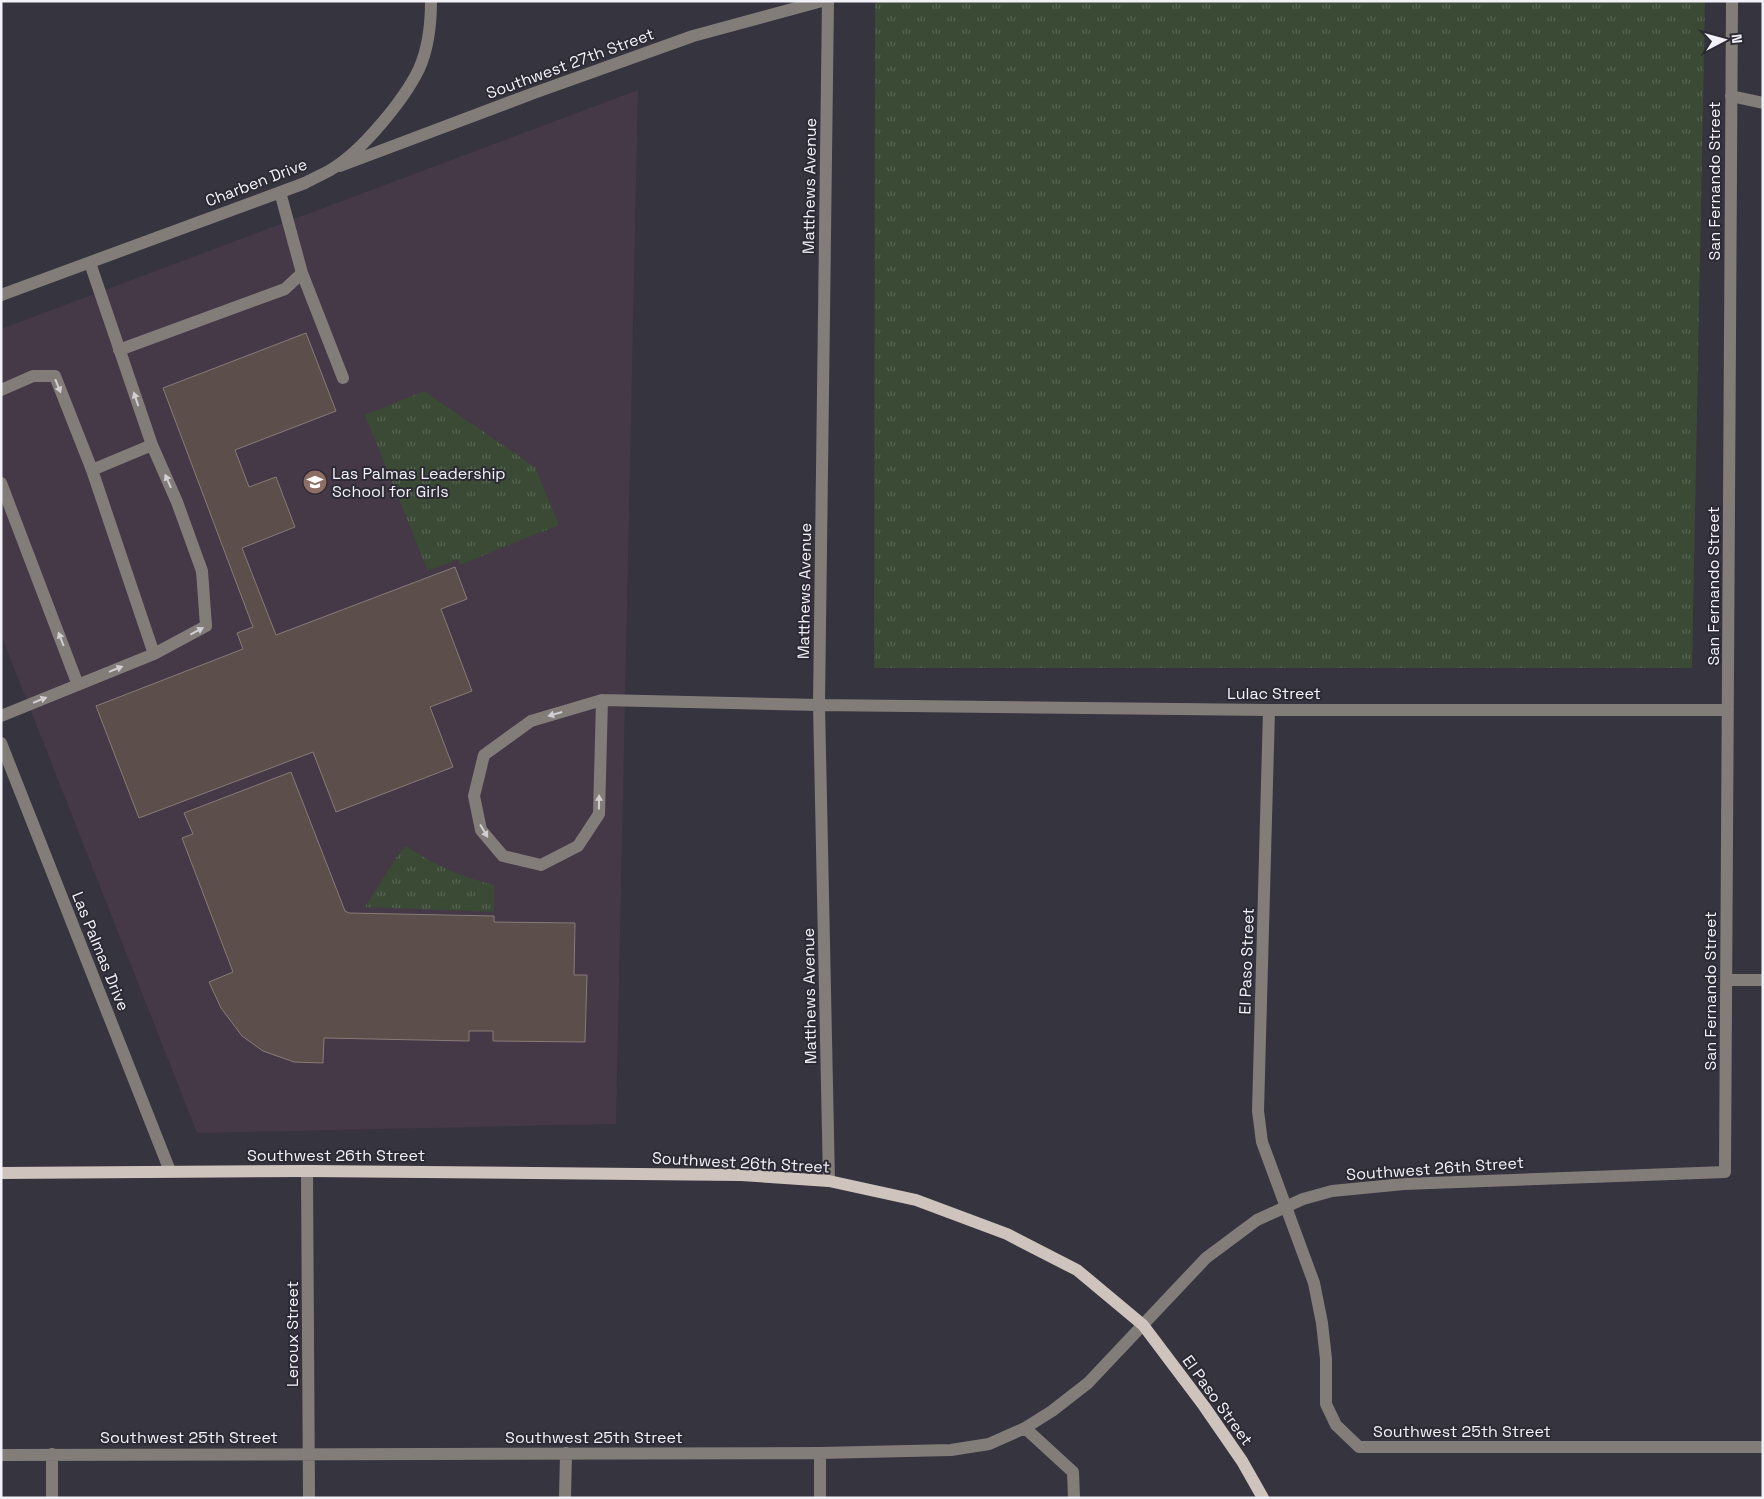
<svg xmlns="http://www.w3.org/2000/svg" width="1764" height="1499" viewBox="0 0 1764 1499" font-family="'Space Grotesk',sans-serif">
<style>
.education{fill:#453847}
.grass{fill:url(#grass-tufts)}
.building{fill:#5c4e4b;stroke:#897b77}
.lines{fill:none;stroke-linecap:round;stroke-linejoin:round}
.minor{stroke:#837d7a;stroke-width:12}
.major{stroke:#cfc4bd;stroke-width:12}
.oneway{fill:#d2cfd3}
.labels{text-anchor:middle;stroke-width:4;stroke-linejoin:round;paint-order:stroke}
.street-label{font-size:16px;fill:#f4f2f9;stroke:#2c2a34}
.poi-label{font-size:16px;fill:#f4f2f9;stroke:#2c2a34;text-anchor:start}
</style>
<defs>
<pattern id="grass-tufts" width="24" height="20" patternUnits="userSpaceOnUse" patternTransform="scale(1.25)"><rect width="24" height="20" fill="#3a4a34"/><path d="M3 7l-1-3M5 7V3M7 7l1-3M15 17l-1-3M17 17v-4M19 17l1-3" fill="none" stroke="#576552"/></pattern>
</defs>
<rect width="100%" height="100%" fill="#36343e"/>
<!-- education -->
<path class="education" d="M638,90l-22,1034 -419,9 -196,-498v-306z"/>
<!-- grass -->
<path class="grass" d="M875,1h830l-13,667h-818z
M424,391l111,76 24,58 -99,40 -2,-6 -30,12 -63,-156z
M406,846c28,19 56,31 88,39v27l-129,-5 34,-54z"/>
<!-- building -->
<path class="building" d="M306,333l30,78 -101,39 14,37 27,-10 19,50 -53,21 34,87 179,-68 12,32 -26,10 31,82 -42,16 23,60 -117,45 -23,-60 -174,66 -43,-112 147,-57 -6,-16 16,-6 -90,-239z
M291,772l54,139 4,2 145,3v6l81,1 -1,52h13l-2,67 -92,-1v-10h-24v10l-145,-3 -1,25 -29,-1 -31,-11 -21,-15 -21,-28 -12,-26 24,-10 -51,-134 11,-4 -9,-21z"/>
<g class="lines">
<!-- minor -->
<path class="minor" d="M828,1l-9,704 10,476
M1731,96l32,7
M340,166l194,-73 159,-57 129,-35
M302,273l41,105
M1,295l304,-112c9,-5 19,-9 27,-14 30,-18 72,-69 87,-100 9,-20 12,-46 12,-68
M119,350l166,-61 17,-16 -22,-81
M1,390l32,-14h22l37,94
M152,445l-60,25 62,184
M1,483l77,202
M602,700l-3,114 -21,32 -37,19 -38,-9 -22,-26 -7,-34 10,-41 47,-34 71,-21 217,5 450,5h459
M1269,710l-11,401 4,31 52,141 8,40 4,36v45l10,21 23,22h404
M1,716l153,-62 52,-28 -4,-55 -25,-69 -25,-57 -62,-182
M1,743l169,428
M1727,980h36
M307,1171l2,327
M1025,1428l48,44 1,26
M52,1454v44
M1,1455l819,-2 131,-3 38,-6 36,-16 27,-17 36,-28 118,-125 51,-38 46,-21 29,-8 72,-7 321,-12 7,-1171
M565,1498l1,-45
M820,1498v-45"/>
<!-- major -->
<path class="major" d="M1,1173l306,-2 434,4 88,6 87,19 91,34 70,36 66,55 61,81 38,55 21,37"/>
</g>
<!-- one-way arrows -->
<defs><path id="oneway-solid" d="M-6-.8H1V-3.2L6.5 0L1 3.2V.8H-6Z" transform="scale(1.25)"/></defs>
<g class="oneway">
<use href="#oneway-solid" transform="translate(58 386) rotate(68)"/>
<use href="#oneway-solid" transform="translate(136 399) rotate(-109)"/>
<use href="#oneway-solid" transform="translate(168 481) rotate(-114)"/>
<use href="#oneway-solid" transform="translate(197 631) rotate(-28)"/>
<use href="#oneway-solid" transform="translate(61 639) rotate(-111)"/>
<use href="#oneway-solid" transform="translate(116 669) rotate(-22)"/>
<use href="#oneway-solid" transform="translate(40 700) rotate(-22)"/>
<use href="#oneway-solid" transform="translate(555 714) rotate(164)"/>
<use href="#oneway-solid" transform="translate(599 802) rotate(-89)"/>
<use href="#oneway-solid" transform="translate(484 831) rotate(59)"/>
</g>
<!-- icons -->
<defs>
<symbol id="school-disc" viewBox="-11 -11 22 22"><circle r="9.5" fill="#8d6e63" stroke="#2c2a34"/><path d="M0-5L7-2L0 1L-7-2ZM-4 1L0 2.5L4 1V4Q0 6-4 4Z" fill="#fff"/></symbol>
</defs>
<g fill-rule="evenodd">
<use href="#school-disc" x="301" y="468" width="28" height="28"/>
</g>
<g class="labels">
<!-- street labels -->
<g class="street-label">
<text transform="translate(570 63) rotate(-20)" y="6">Southwest 27th Street</text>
<text transform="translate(1714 181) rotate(-90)" y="6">San Fernando Street</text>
<text transform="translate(256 182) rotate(-21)" y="6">Charben Drive</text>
<text transform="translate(809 186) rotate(-89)" y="6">Matthews Avenue</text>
<text transform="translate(1713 586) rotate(-90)" y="6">San Fernando Street</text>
<text transform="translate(804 591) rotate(-89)" y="6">Matthews Avenue</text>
<text x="1274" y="699">Lulac Street</text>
<text transform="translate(101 951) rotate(68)" y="6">Las Palmas Drive</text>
<text transform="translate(1246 961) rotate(-88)" y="6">El Paso Street</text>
<text transform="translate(1710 991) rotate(-90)" y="6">San Fernando Street</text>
<text transform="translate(809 996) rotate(-91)" y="6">Matthews Avenue</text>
<text x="336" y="1161">Southwest 26th Street</text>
<text transform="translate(741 1162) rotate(3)" y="6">Southwest 26th Street</text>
<text transform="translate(1435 1168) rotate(-4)" y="6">Southwest 26th Street</text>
<text transform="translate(292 1334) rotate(-90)" y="6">Leroux Street</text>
<text transform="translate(1218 1400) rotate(54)" y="6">El Paso Street</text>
<text x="1462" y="1437">Southwest 25th Street</text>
<text x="189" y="1443">Southwest 25th Street</text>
<text x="594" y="1443">Southwest 25th Street</text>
</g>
<!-- poi labels -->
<g class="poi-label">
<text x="332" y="479">Las Palmas Leadership<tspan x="332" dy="18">School for Girls</tspan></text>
</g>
</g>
<!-- border -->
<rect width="1764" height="1499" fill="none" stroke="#f4f2f9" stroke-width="5"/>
<!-- north arrow -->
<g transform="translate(1724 40) rotate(84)" stroke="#2c2a34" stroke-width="4" paint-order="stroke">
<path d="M0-4L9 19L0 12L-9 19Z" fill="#f4f2f9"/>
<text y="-8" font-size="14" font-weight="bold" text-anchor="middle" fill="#f4f2f9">N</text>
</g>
</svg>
